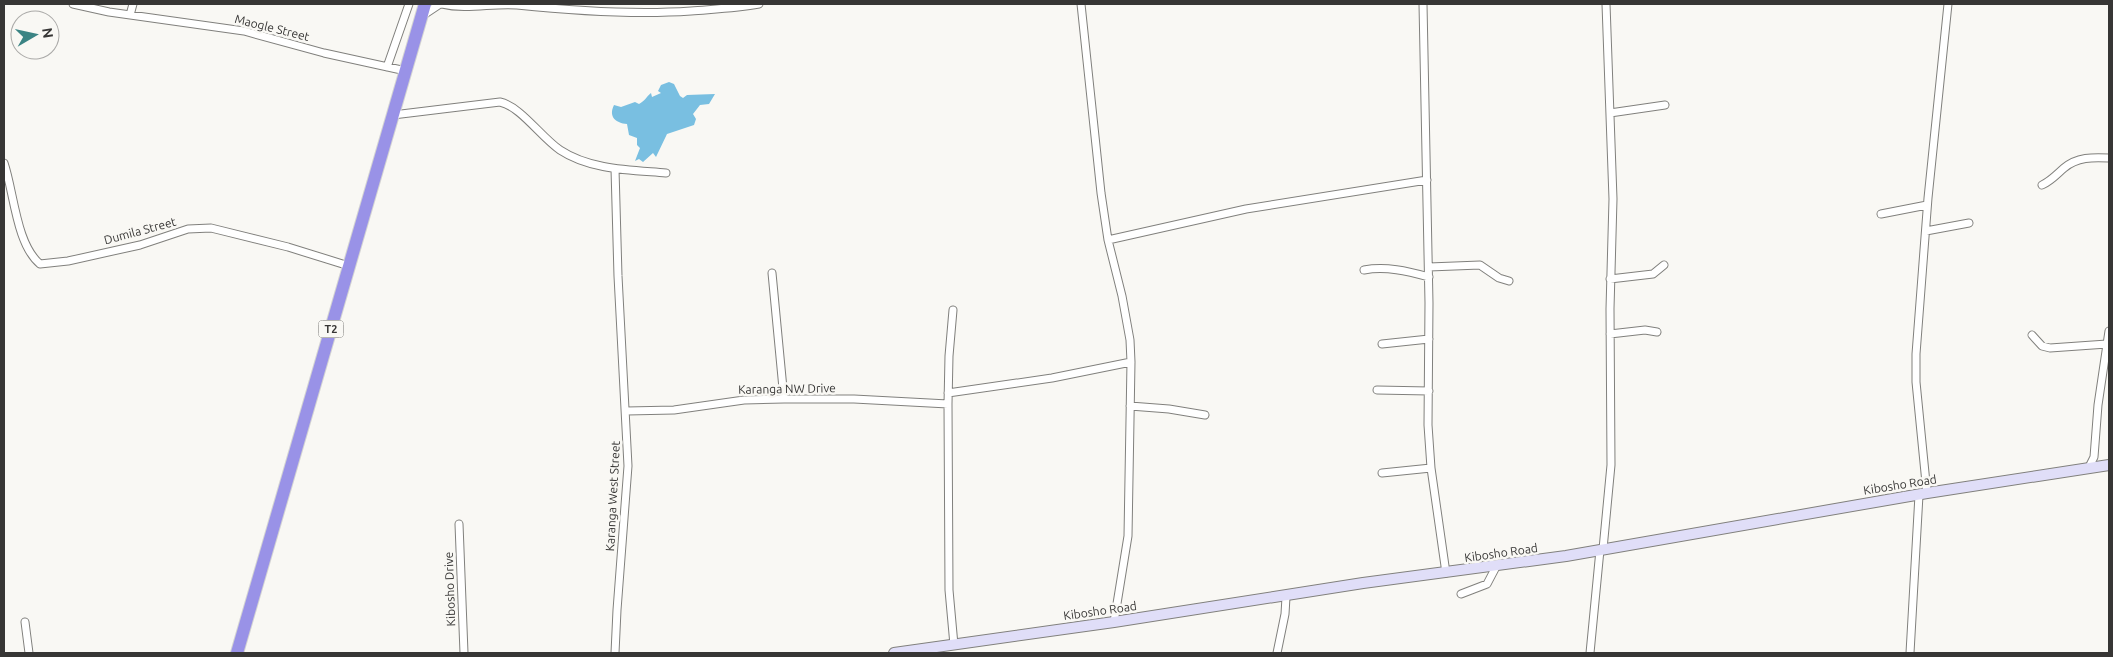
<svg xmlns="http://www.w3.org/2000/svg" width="2113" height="657" viewBox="0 0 2113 657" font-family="Ubuntu,sans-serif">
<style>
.water{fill:#79bfe1}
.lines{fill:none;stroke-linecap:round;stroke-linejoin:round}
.street-casing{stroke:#81807d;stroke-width:9}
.secondary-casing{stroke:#81807d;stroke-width:12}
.highway-casing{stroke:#d3d3d3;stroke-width:14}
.street{stroke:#fff;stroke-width:7}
.secondary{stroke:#e0def8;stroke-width:10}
.highway{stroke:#9992e7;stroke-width:12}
.labels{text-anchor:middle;stroke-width:5;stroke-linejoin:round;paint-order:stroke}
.shield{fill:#f9f8f4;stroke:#71706e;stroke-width:1}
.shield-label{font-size:11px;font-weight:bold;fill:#373635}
.street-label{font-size:12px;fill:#373635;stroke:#f9f8f4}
</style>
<rect width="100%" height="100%" fill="#f9f8f4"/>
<!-- water -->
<path class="water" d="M669,82l5,2 6,12 3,2 4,-3 28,-1 -6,10 -9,1 -7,9 3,5 -2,6 -27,9 -11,23 -3,-4 -10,9 -4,-3 -4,2 5,-13 -3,-3v-7l-8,-3 -2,-11c-11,-1 -19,-7 -13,-19l7,2 14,-5 4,2c6,-3 7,-7 12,-11l1,4 9,-4 -3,-2 3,-6z"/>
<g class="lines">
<defs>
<path id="street" d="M73,4l36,8 135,19 80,22 82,18
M442,4c25,6 50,-1 75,1 58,6 116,10 174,6 23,-2 46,-3 68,-7
M1081,4l20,189 7,47 14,56 8,44 1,22 -3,174 -14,86
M1423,4l6,299 -1,122 3,43 15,105
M130,15l3,-11
M422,16l18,-12
M387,67l22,-63
M1610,113l55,-8
M393,115l107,-13c20,4 41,35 60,48 30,20 71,20 106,23
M4,163c10,29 12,81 36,101l28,-3 72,-16 48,-16 23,-1 77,19 61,19
M615,169l3,107 10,190 -11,144 -2,43
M2042,185c9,-4 15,-11 22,-17 13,-11 29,-11 45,-10
M1881,214l46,-9
M1926,231l43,-8
M1108,240l138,-31 181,-29
M1429,267l51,-2 19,13 10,3
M1364,270c22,-4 43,1 65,7
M772,273l12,126
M1610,279l43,-5 11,-9
M953,310l-4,46 -1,48 1,186 5,55
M1610,334l35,-4 12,2
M2032,335l10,11 8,2 57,-4
M1382,344l47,-5
M1377,390l52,1
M948,393l104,-15 79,-16
M1130,406l39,3 36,6
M627,411l47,-1 70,-10 40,-1h70l94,5
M2088,469l6,-12 4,-52 11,-74
M1382,473l49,-5
M1927,493l-11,-111v-28l12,-156 20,-194
M459,524l5,129
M1603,549l8,-84 -1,-156 3,-110 -7,-195
M1461,594l26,-10 10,-19
M25,622l4,31
M1277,653l8,-39 1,-17
M1590,653l10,-103
M1910,653l9,-158"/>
<path id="secondary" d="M894,653l220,-31 249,-39 203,-27 361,-63 182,-28"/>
<path id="highway" d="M237,653l188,-649"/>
</defs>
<!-- street casing -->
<use href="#street" class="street-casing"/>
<!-- secondary casing -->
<use href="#secondary" class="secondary-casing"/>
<!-- highway casing -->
<use href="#highway" class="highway-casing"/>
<!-- street -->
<use href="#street" class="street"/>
<!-- secondary -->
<use href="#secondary" class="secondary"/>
<!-- highway -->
<use href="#highway" class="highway"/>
</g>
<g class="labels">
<!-- shield labels -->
<rect class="shield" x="318.5" y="320.5" width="25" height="17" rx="4"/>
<g class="shield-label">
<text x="331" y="333">T2</text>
</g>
<!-- street labels -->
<g class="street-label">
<text transform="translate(272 28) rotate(14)" y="4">Maogle Street</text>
<text transform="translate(140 231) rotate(-15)" y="4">Dumila Street</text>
<text transform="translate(787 389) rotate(-1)" y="4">Karanga NW Drive</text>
<text transform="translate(1900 485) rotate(-9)" y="4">Kibosho Road</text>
<text transform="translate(613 496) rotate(-87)" y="4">Karanga West Street</text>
<text transform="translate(1501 553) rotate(-8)" y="4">Kibosho Road</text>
<text transform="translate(450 589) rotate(-92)" y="4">Kibosho Drive</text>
<text transform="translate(1100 611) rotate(-8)" y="4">Kibosho Road</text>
</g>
</g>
<!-- border -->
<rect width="2113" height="657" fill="none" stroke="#373635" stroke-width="10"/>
<!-- north arrow -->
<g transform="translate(35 35) rotate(81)"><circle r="24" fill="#f9f8f4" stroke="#abaaa8"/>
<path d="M0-4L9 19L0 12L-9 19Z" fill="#3b8484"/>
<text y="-8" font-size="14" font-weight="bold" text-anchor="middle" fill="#373635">N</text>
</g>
</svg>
